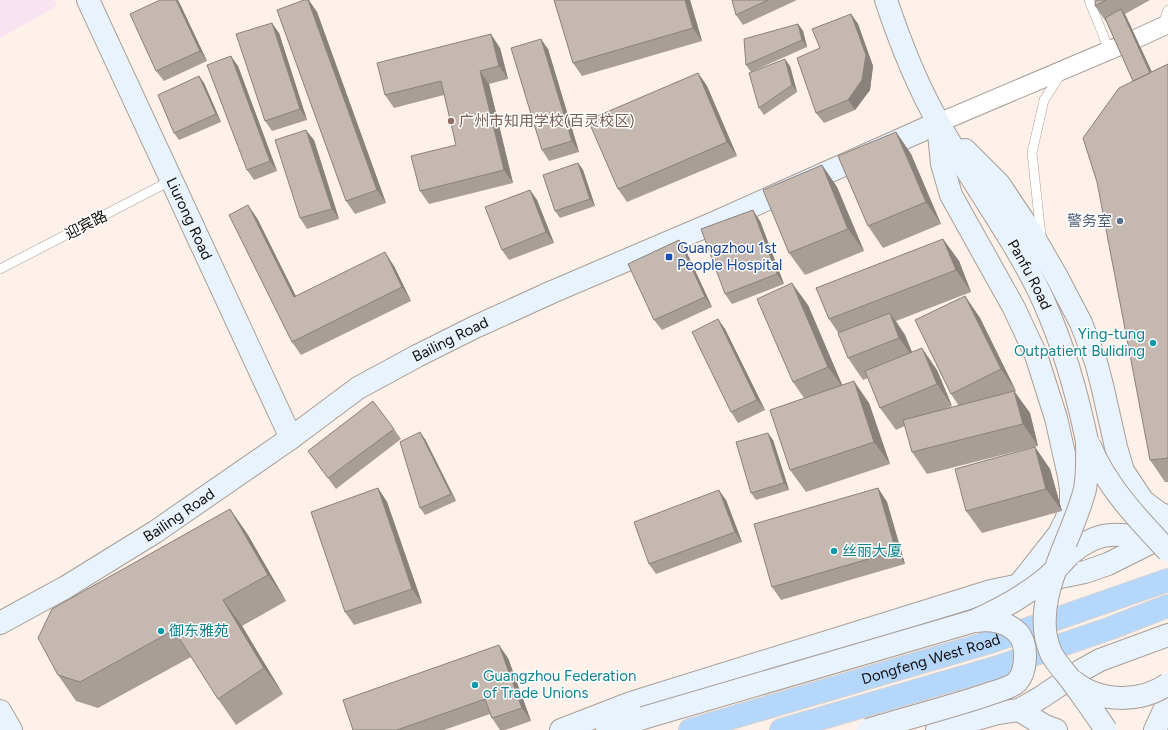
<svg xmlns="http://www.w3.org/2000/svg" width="1168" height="730" viewBox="0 0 1168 730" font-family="Figtree,'Noto Sans SC',sans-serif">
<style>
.commercial{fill:#f9e3f0}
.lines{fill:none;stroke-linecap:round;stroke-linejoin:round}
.lane-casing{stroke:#a89d95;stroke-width:10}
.street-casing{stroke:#a89d95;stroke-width:20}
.secondary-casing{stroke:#a89d95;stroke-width:24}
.highway-casing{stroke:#d4d3d3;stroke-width:24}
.lane{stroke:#fff;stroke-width:9}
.street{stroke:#fff;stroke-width:18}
.secondary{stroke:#e9f3fe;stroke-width:22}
.highway{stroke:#b6d7fc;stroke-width:22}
.secondary-bridge-casing{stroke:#a89d95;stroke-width:24;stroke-linecap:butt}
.secondary-bridge{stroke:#e9f3fe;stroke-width:22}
.wall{fill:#a99e97}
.shaded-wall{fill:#89817b}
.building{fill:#c4b8b0;stroke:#89817b}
.education-dot{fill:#8d6e63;stroke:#fff;stroke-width:1.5}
.service-dot{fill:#5c6f8a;stroke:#fff;stroke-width:1.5}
.transit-dot{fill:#1a4fb4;stroke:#fff;stroke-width:1.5}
.culture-dot{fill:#0f9aa8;stroke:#fff;stroke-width:1.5}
.labels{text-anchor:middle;stroke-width:3;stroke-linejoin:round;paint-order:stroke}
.education-label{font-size:15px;fill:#785e54;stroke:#fff;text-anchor:start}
.street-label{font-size:15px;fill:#100d0a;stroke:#fff}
.service-label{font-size:15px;fill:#4e5e75;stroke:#fff;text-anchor:end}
.transit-label{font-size:15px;fill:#164399;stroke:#fff;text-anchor:start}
.culture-label{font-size:15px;fill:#0d838f;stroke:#fff;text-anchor:start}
</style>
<rect width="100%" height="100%" fill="#fef1e9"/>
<!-- commercial -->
<path class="commercial" d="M0,0h55l2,6 -57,32z"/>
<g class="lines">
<defs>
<path id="lane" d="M1089,0l20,50
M1162,26l6,-16
M1041,236l-9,-83 12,-53 17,-26
M0,269l172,-89"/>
<path id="street" d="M938,123l191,-81 39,-18"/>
<g id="secondary">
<path id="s1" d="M88,0l203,438"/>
<path id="s2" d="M886,0c14,42 30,83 52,122 33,60 78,118 106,180 20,45 33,91 43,139"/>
<path d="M938,123l4,41 9,31 63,113 22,47 20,63 13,58 2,14v15l-5,15 -7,14 -41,52"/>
<path d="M965,150l34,34 32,48 26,45 24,46 15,39 6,23 14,62 7,24 20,30 16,12 9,4"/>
<path d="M1069,555c24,-21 42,-24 74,-17"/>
<path id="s3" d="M0,623l66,-36 89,-55 136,-94 67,-50 59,-32 58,-29 77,-35 164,-70 222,-99"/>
<path d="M1019,710l26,16 11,4"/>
<path d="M0,711l11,19"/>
<path d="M561,730l70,-27 360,-112 94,-19 23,-8 60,-30"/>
<path d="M607,730l36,-12"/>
<path d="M937,730l61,-17 21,-3 21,-12 42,-28 18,-10 68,-25"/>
<path d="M1155,730l13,-28"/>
</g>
<g id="highway">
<path id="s4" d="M690,730l300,-88 178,-62"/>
<path d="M781,730l217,-63 113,-39 57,-22"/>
</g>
</defs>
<!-- lane casing -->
<use href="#lane" class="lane-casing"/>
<!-- street casing -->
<use href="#street" class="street-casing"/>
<!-- secondary casing -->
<use href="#secondary" class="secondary-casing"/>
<!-- highway casing -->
<use href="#highway" class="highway-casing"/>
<!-- lane -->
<use href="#lane" class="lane"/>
<!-- street -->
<use href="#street" class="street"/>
<!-- secondary -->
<use href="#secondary" class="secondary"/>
<!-- highway -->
<use href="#highway" class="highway"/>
<defs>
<path id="secondary-bridge" d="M1087,441c0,16 1,32 -2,48 -12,50 -57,113 -34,164 5,10 13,18 20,27 12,17 24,33 35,50
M1089,444c17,42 48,74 79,107
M1073,681c26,22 68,22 95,3
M643,718l331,-97c25,-11 49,-24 70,-41 9,-7 17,-16 25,-25
M868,730c39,-12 79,-22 118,-35 8,-3 25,-7 31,-13 10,-11 11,-38 1,-49 -12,-12 -26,-14 -42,-12"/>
</defs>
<!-- secondary-bridge casing -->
<use href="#secondary-bridge" class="secondary-bridge-casing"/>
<!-- secondary-bridge -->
<use href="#secondary-bridge" class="secondary-bridge"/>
</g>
<!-- wall -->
<path class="wall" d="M304,0h5l8,12 69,191 -31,11 -9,-13z
M554,0h136l12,41 -120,35 -9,-13z
M732,0h65l-54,25 -7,-10z
M1096,0h54l-25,14 27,58 16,-8v418h-3l-15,-22 -17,-379 -26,-58 -12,-17z
M180,4l27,57 -43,20 -8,-10z
M851,14l7,10 15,42 -3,24 -15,20 -31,13 -8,-10 4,-65z
M798,24l5,7 4,16 -56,25 -5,-7z
M279,33l28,87 -35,11 -7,-10z
M500,48l8,31 -19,5 24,99 -84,21 -9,-13 36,-46 -12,-50 -50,13 -9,-13z
M548,49l31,103 -30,9 -7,-11z
M238,66l39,105 -23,9 -7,-10z
M790,66l7,26 -33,23 -5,-7z
M698,73l9,13 30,70 -110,46 -9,-13z
M199,76l5,7 17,39 -42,18 -5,-7z
M896,132l15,22 30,70 -58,24 -15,-22z
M314,140l25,79 -32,10 -7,-11z
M578,163l5,7 12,36 -35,12 -5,-7z
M822,165l15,22 27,64 -59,24 -16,-22z
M530,190l7,10 17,43 -45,17 -7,-10z
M257,218l39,78 98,-30 17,35 -110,54 -9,-13z
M760,221l24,63 -52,20 -7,-10z
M943,239l16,22 12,31 -75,29 9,14 7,17 25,18 15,36 -7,3 14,-3 -8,-12 14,-98 15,22 36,73 -1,1 15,21 8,33 -111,28 -15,-22 -7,-26 -9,4 -16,-22 -12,-30 -5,2 -15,-22 -9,-24 -10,-15z
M686,251l26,56 -50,23 -8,-10z
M808,305l34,80 27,18 21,61 -84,28 -16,-22 14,-72 -11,-16z
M718,319l7,10 40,81 -27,13 -7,-11z
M394,429l7,10 -65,50 -28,-38z
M425,439l31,62 -31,14 -5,-7z
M773,440l16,50 -33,10 -5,-7z
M1035,447l15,22 12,42 -80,22 -16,-22z
M378,488l9,14 35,101 -68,22 -9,-13z
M878,488l9,14 18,62 -124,36 -9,-13z
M726,500l16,42 -86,32 -7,-10z
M230,509l18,26 38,66 -44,25 41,68 -47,31 -18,-26 -27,-42 -93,51 -22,-7 -18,-26z
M508,658l23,63 -26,9h-5l-8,-12 -2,-4 -46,16h-91z"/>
<!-- shaded-wall -->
<path class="shaded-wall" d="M176,0h2l2,4 27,57 -7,-10z
M308,0l9,12 69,191 -9,-13z
M685,0h5l12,41 -9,-13z
M1121,9l5,7 35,76 -5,-7z
M851,14l7,10 15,42 -3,24 -15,20 -7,-10z
M272,23l7,10 28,87 -7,-11z
M798,24l5,7 4,16 -5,-7z
M491,34l9,14 8,31 -9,-13z
M541,39l7,10 31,103 -7,-11z
M231,56l7,10 39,105 -7,-10z
M785,59l5,7 7,26 -5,-7z
M480,71l9,13 24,99 -9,-13z
M698,73l9,13 30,70 -10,-14z
M199,76l5,7 17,39 -5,-8z
M306,130l8,10 25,79 -7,-10z
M896,132l15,22 30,70 -15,-22z
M578,163l5,7 12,36 -5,-7z
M822,165l15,22 27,64 -16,-22z
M530,190l7,10 17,43 -8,-11z
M248,205l9,13 46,93 -9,-14z
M753,210l7,11 24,63 -7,-10z
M943,239l16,22 12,31 -15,-22z
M679,240l7,11 26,56 -7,-10z
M385,252l9,14 17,35 -9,-14z
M792,283l16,22 36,84 -16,-22z
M965,296l15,22 36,73 -15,-22z
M890,313l15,22 10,25 -16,-22z
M718,319l7,10 40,81 -8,-10z
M922,348l15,22 15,36 -15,-22z
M854,381l15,22 21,61 -16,-22z
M1014,391l16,22 8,33 -15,-22z
M420,432l5,7 31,62 -5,-7z
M768,433l5,7 16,50 -5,-7z
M1035,447l15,22 12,42 -16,-22z
M378,488l9,14 35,101 -10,-14z
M878,488l9,14 18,62 -9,-13z
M719,490l7,10 16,42 -7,-10z
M230,509l18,26 38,66 -18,-26z
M223,600l19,26 41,68 -19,-26z
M499,645l9,13 23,63 -9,-13z"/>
<!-- building -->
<path class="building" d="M160,0h16l24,51 -44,20 -26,-57z
M304,0h4l69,190 -31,11 -69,-191z
M554,0h131l8,28 -120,35z
M732,0h36l-32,15z
M1096,0h10l-11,6z
M1121,9l29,64 -17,8 -28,-63z
M851,14l15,41 -4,25 -14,20 -32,13 -19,-55 23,-10 -8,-19z
M272,23l28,86 -35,12 -29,-87z
M798,24l4,16 -56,25 -2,-26z
M491,34l8,32 -19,5 24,99 -84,21 -9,-35 45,-11 -15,-64 -56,14 -8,-32z
M541,39l31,102 -30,9 -31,-102z
M231,56l39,105 -23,9 -40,-105z
M785,59l7,26 -33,23 -10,-35z
M1168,64v394l-18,2 -53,-278 -14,-44 36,-50z
M698,73l29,69 -109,47 -30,-69z
M199,76l17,38 -42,19 -16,-38z
M306,130l26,79 -32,9 -25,-78z
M896,132l30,70 -58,24 -30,-70z
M578,163l12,36 -35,12 -12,-36z
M822,165l26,64 -59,24 -26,-63z
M530,190l16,42 -44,18 -17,-43z
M248,205l46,92 91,-45 17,35 -110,55 -63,-127z
M753,210l24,64 -52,20 -24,-65z
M943,239l13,31 -127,49 -13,-31z
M679,240l26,57 -51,23 -26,-56z
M792,283l36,84 -35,15 -36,-83z
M965,296l36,73 -50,25 -36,-74z
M890,313l9,25 -51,20 -10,-25z
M718,319l39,81 -26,12 -39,-80z
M922,348l15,36 -57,24 -15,-37z
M854,381l20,61 -84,28 -20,-60z
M1014,391l9,33 -111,28 -9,-32z
M373,401l21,28 -66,49 -20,-27z
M420,432l31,62 -31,14 -20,-66z
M768,433l16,50 -33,10 -15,-51z
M1035,447l11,42 -80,22 -11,-42z
M378,488l34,101 -67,23 -34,-100z
M878,488l18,63 -124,36 -18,-63z
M719,490l16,42 -86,32 -15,-42z
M230,509l38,66 -45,25 41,68 -46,31 -44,-69 -94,52 -22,-7 -20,-37 14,-29z
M499,645l23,63 -30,10 -7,-19 -88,31h-44l-10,-30z"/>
<!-- markers -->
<circle class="education-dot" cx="451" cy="121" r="4"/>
<circle class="service-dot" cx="1120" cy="221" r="4"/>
<rect class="transit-dot" x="665" y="253" width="8" height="8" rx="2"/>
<g class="culture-dot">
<circle cx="1153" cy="343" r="4"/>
<circle cx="834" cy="551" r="4"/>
<circle cx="161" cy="631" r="4"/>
<circle cx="475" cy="685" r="4"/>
</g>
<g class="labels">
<!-- education labels -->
<g class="education-label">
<text x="459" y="126">广州市知用学校(百灵校区)</text>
</g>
<!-- street labels -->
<g class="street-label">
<text dy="5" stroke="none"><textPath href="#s1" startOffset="241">Liurong Road</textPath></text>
<text transform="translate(86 225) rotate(-27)" y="5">迎宾路</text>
<text dy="5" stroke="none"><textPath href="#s2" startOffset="311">Panfu Road</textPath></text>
<text dy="5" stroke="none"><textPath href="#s3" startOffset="533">Bailing Road</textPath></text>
<text dy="5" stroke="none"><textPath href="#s3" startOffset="209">Bailing Road</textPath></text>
<text dy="5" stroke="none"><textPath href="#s4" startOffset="251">Dongfeng West Road</textPath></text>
</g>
<!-- service labels -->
<g class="service-label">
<text x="1112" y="226">警务室</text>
</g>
<!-- transit labels -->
<g class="transit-label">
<text x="677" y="253">Guangzhou 1st<tspan x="677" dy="17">People Hospital</tspan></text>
</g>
<!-- culture labels -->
<g class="culture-label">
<text x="1145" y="339" text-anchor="end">Ying-tung<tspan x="1145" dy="17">Outpatient Buliding</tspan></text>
<text x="842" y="556">丝丽大厦</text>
<text x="169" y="636">御东雅苑</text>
<text x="483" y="681">Guangzhou Federation<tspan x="483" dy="17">of Trade Unions</tspan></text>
</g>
</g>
</svg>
